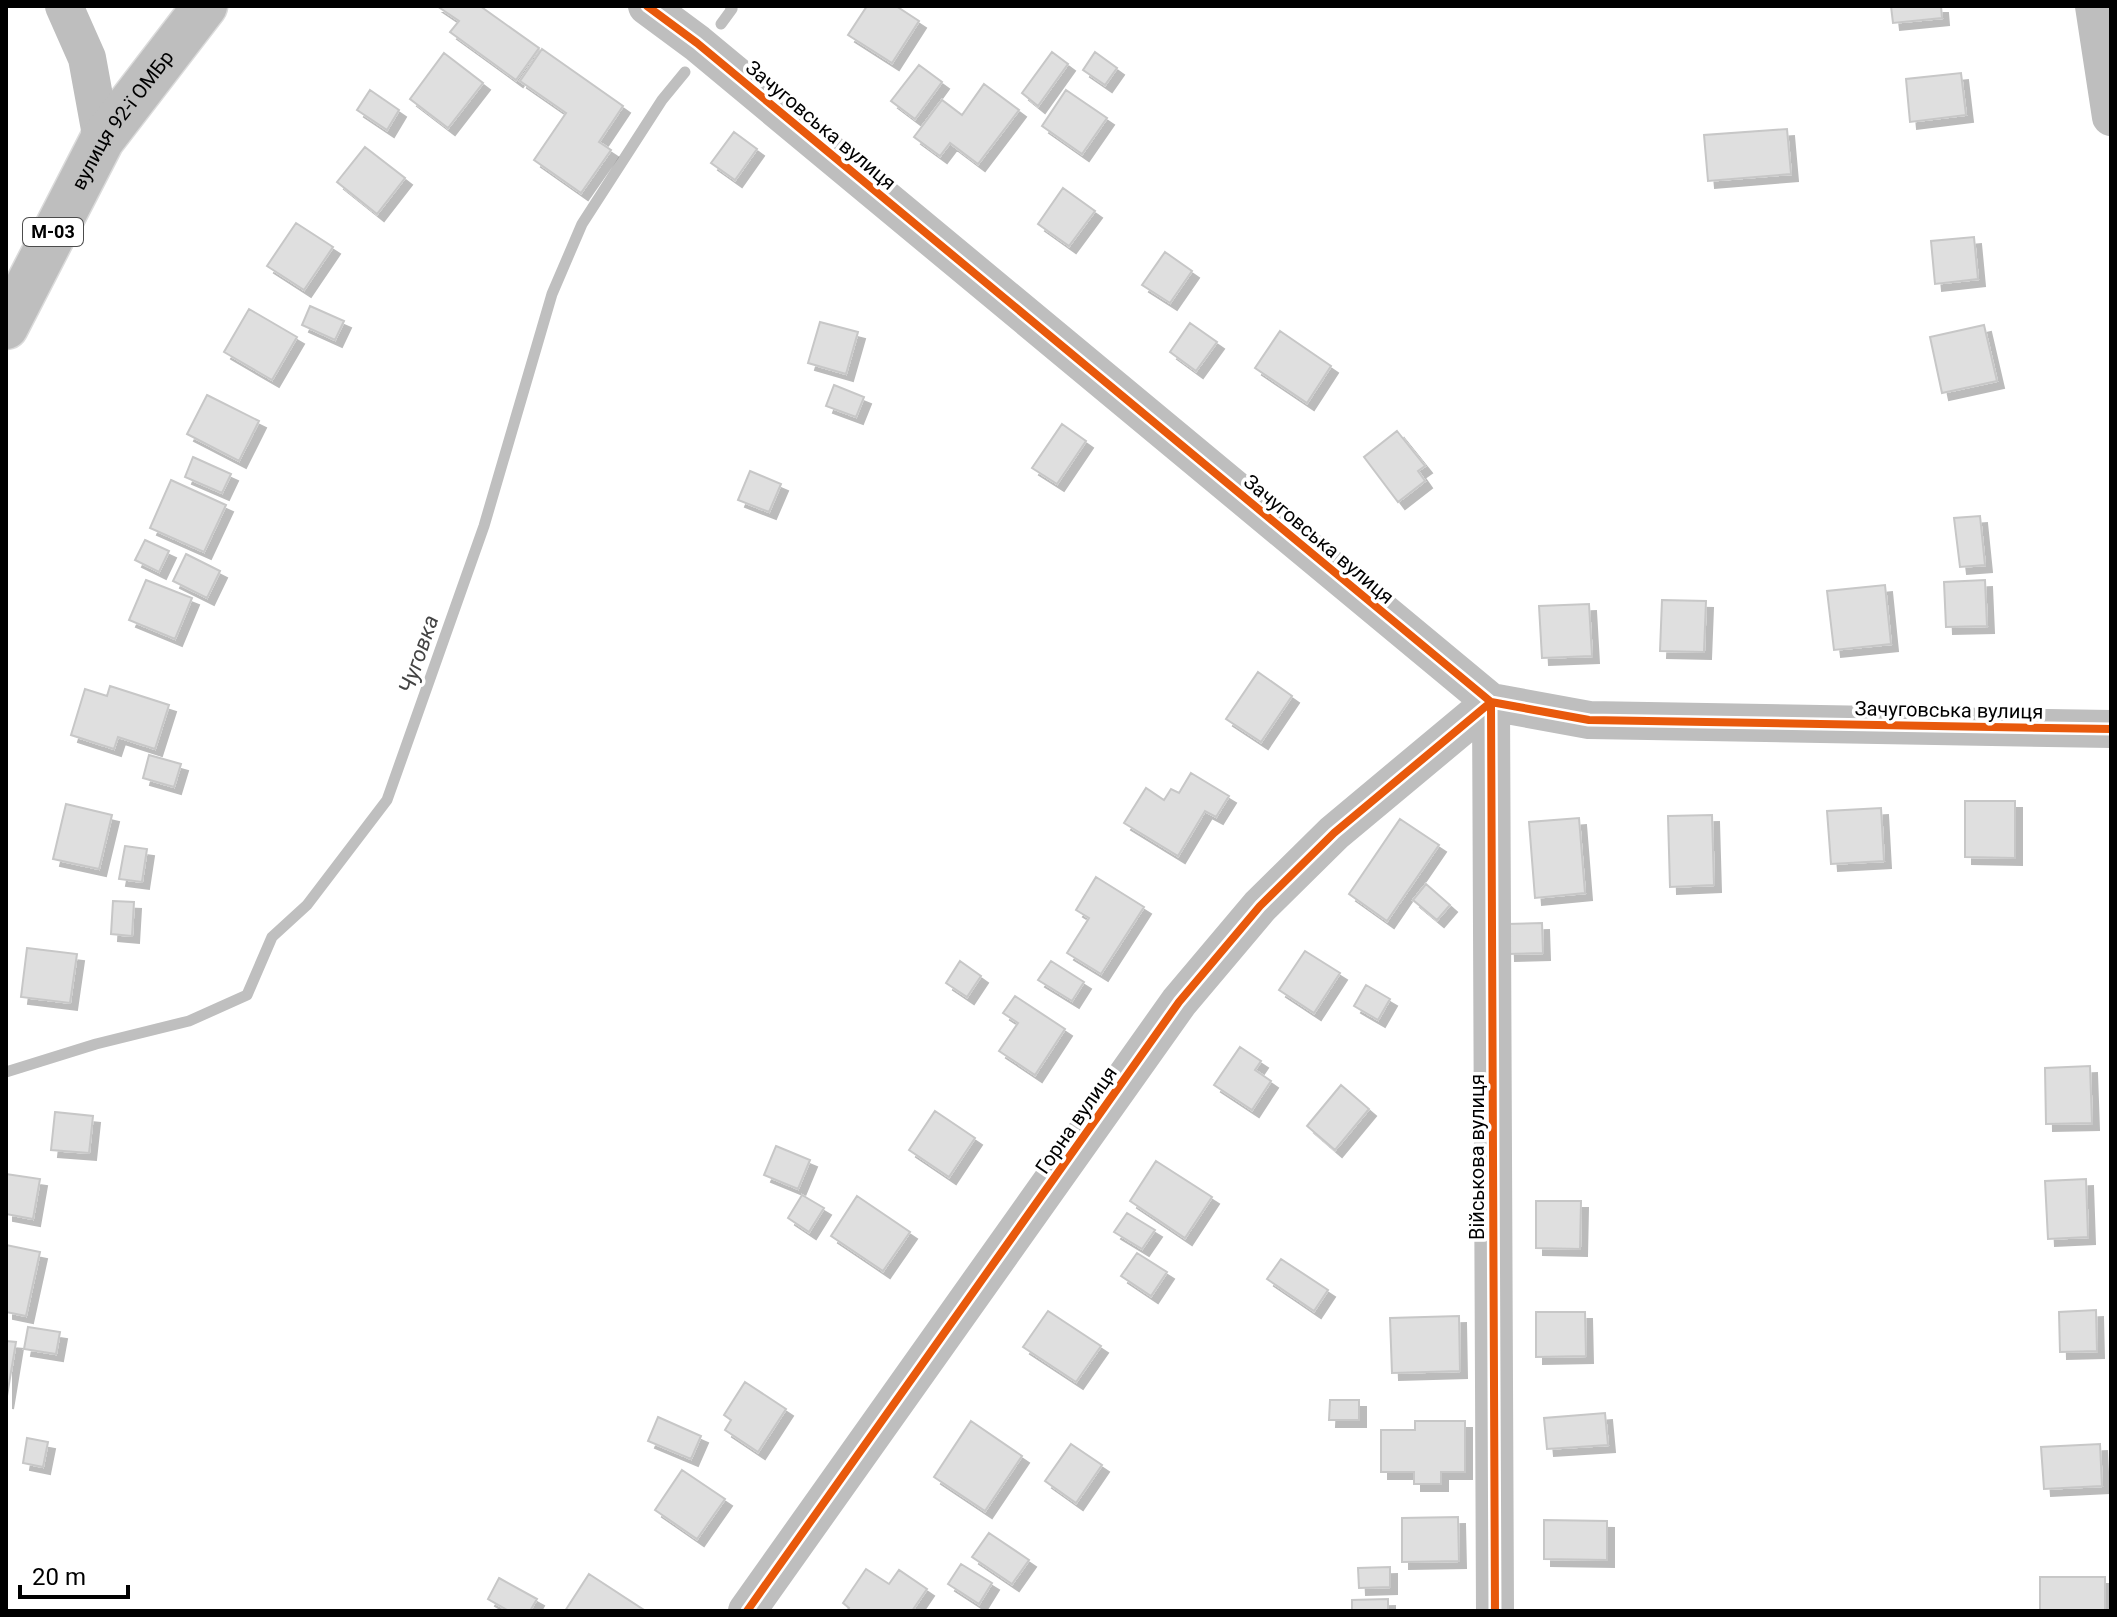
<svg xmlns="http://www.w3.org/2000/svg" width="2117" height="1617" viewBox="0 0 2117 1617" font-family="Roboto,sans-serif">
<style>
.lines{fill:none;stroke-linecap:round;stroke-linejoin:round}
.stream{stroke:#bfbfbf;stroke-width:11}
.building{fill:#dfdfdf;stroke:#c7c7c7;stroke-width:2;filter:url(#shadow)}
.trunk-casing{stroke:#dbdbdb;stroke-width:47}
.minor{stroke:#bebebe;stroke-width:38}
.trunk{stroke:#bebebe;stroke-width:44}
.cycleway-casing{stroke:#fff;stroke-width:13}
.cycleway{stroke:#e8590c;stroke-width:8}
.labels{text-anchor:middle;stroke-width:7;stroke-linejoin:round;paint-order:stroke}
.shield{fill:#fff;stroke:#4c4c4c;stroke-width:2}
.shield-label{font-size:18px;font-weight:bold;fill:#000}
.street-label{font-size:20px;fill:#000;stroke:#fff}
.water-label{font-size:22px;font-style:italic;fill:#444;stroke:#fff}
</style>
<defs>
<filter id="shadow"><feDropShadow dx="7" dy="7" stdDeviation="0" flood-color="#0004"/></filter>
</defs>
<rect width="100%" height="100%" fill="#fff"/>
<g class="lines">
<!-- stream -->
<path class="stream" d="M721,24l11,-15 -2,-3
M6,1072l90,-28 93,-23 58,-26 25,-58 35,-32 80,-105 97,-274 68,-232 30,-70 80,-124 23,-28"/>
</g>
<!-- building -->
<path class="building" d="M437,6h43l59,42 -23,32 -66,-48 9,-11z
M867,6h29l23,15 -27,42 -44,-28z
M1891,6h50l1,12 -49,5z
M542,49l81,57 -24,36 12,8 -30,43 -47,-33 32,-47 -46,-32z
M1052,52l16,12 -30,42 -16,-13z
M1095,52l22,16 -12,17 -22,-15z
M444,53l39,30 -35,45 -38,-29z
M919,65l23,17 -27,37 -24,-18z
M1961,73l5,42 -56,7 -4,-43z
M984,84l35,26 -41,54 -28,-21 -10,13 -26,-19 28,-37 20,15z
M370,90l29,20 -12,20 -30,-20z
M1066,90l41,28 -25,36 -40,-28z
M1787,129l4,45 -83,7 -4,-46z
M734,132l23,17 -22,31 -24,-17z
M365,147l40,31 -28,36 -40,-32z
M1063,188l32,23 -26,35 -31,-22z
M296,223l37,24 -29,43 -37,-24z
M1974,237l4,42 -43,5 -4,-43z
M1165,252l27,19 -22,32 -28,-18z
M310,306l34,15 -9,19 -33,-15z
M249,309l48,28 -25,43 -48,-28z
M820,322l38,10 -12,42 -38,-11z
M1190,323l27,19 -21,29 -26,-19z
M1984,325l13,56 -55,12 -12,-56z
M1280,331l51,35 -24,37 -52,-35z
M834,385l30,12 -8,20 -30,-11z
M207,395l52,26 -20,40 -52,-27z
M1062,424l24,17 -29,43 -25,-16z
M1397,431l28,35 -7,5 7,10 -27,21 -34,-45z
M193,457l38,17 -9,19 -37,-16z
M750,471l31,13 -12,28 -31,-12z
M171,480l55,25 -22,47 -54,-24z
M1980,516l5,49 -25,2 -6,-49z
M145,540l24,11 -10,21 -24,-12z
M186,554l34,17 -13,27 -34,-17z
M146,580l46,18 -17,41 -46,-19z
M1985,580l2,46 -41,1 -2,-45z
M1885,585l6,59 -57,6 -7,-59z
M1662,600l44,1 -2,51 -44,-1z
M1589,604l3,52 -50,2 -3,-52z
M1258,672l34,24 -31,46 -35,-23z
M110,686l59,19 -14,44 -37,-12 -4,12 -43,-14 14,-46 22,7z
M149,755l32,9 -7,23 -31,-9z
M1191,773l38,23 -13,21 -11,-6 -27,45 -54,-33 22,-35 18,12 7,-11 8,4z
M1965,801h50v57l-50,-1z
M66,804l46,11 -13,54 -46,-10z
M1881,808l3,53 -53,3 -4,-53z
M1712,815l2,70 -44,2 -2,-71z
M1579,818l6,75 -50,5 -6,-76z
M1400,819l39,26 -52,76 -38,-27z
M125,846l22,3 -5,33 -23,-3z
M1096,877l48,30 -43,67 -34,-21 22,-35 -13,-8z
M1426,884l24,21 -13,15 -24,-20z
M113,901l21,1 -2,34 -21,-2z
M1542,923l1,30 -35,1 -1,-30z
M27,948l50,6 -7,49 -49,-6z
M1305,951l35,22 -26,40 -35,-23z
M960,961l21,15 -14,21 -21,-14z
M1051,961l33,21 -12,19 -34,-21z
M1366,985l24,14 -12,21 -24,-14z
M1015,996l50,33 -30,46 -36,-24 19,-28 -15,-10z
M1240,1047l21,14 -6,9 16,11 -19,29 -38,-25z
M2090,1066l2,57 -46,1 -1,-56z
M1341,1085l28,24 -34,41 -28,-24z
M935,1111l40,27 -26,39 -40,-27z
M55,1112l38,4 -4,37 -38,-3z
M776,1146l34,14 -12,29 -34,-14z
M1156,1161l56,36 -27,41 -55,-37z
M6,1174l34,5 -7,40 -27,-5z
M2086,1179l2,58 -40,2 -3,-58z
M802,1195l22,13 -15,24 -21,-14z
M857,1196l53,36 -27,39 -52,-35z
M1536,1201h45l-1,48 -44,-1z
M1127,1213l28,17 -13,19 -28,-17z
M6,1245l34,7 -14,64 -20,-4z
M1137,1253l30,19 -16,24 -30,-20z
M1281,1259l47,31 -14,21 -47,-32z
M2096,1310l1,41 -37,1 -1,-40z
M1048,1311l53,35 -25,36 -53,-35z
M1536,1312h49l1,44 -50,1z
M1459,1316l1,55 -68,2 -2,-55z
M28,1327l32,5 -4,22 -32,-5z
M6,1341l10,1 -10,60z
M745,1382l41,27 -28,43 -33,-22 6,-10 -7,-5z
M1330,1400h29v20h-30z
M1605,1413l3,32 -61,4 -3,-31z
M658,1417l43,19 -10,23 -43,-18z
M971,1421l51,35 -37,55 -51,-34z
M1415,1421h50v51h-24v12h-27v-12h-33v-42h34z
M27,1438l21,4 -5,25 -20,-4z
M1071,1444l31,21 -26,38 -31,-22z
M2100,1444l2,42 -58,3 -3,-42z
M682,1470l43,29 -28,40 -42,-29z
M1458,1517l1,44 -57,1v-44z
M1544,1520l63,1v39l-63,-1z
M989,1533l40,27 -17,24 -40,-27z
M961,1564l31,19 -13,21 -31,-20z
M1390,1567v20l-31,1 -1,-20z
M866,1569l23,15 10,-14 28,19 -15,22h-65l2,-3 -6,-5z
M589,1574l55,36 -1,1h-78z
M2040,1577h65v34h-65z
M499,1578l38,21 -7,12h-21l-21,-12z
M1388,1599v12h-36v-11z"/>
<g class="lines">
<defs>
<g id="trunk">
<path id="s1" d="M6,327l96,-187 103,-134"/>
</g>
</defs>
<!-- trunk casing -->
<use href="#trunk" class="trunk-casing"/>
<!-- minor -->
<path class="minor" d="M64,6l23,52 15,82
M647,6l50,37 794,659 98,18 522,9
M2094,6l17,111
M1491,702l4,909
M747,1611l432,-609 81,-96 74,-73 157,-131"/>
<!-- trunk -->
<use href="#trunk" class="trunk"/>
<defs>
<path id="cycleway" d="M647,6l50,37 794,659 98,18 522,9
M1491,702l4,909
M747,1611l432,-609 81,-96 74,-73 157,-131"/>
</defs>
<!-- cycleway casing -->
<use href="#cycleway" class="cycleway-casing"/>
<!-- cycleway -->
<use href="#cycleway" class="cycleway"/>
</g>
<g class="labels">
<!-- shield labels -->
<rect class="shield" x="23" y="218" width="60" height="28" rx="6"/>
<g class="shield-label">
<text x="53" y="238">М-03</text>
</g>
<!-- street labels -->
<g class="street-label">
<text dy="7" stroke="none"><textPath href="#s1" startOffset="238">вулиця 92-ї ОМБр</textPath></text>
<text transform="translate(821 125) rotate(40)" y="7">Зачуговська вулиця</text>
<text transform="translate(1319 539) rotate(40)" y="7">Зачуговська вулиця</text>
<text transform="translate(1949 710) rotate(1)" y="7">Зачуговська вулиця</text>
<text transform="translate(1076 1120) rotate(-55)" y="7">Горна вулиця</text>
<text transform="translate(1477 1157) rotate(-90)" y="7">Військова вулиця</text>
</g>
<!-- water labels -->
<g class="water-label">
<text transform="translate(418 654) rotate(-71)" y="8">Чуговка</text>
</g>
</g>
<!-- border -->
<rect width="2117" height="1617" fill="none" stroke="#000000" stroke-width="16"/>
<!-- scale -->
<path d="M20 1585v12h108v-12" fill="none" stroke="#000000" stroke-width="4"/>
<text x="32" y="1585" font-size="24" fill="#000000" stroke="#ffffff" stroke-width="6" paint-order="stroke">20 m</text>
</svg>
